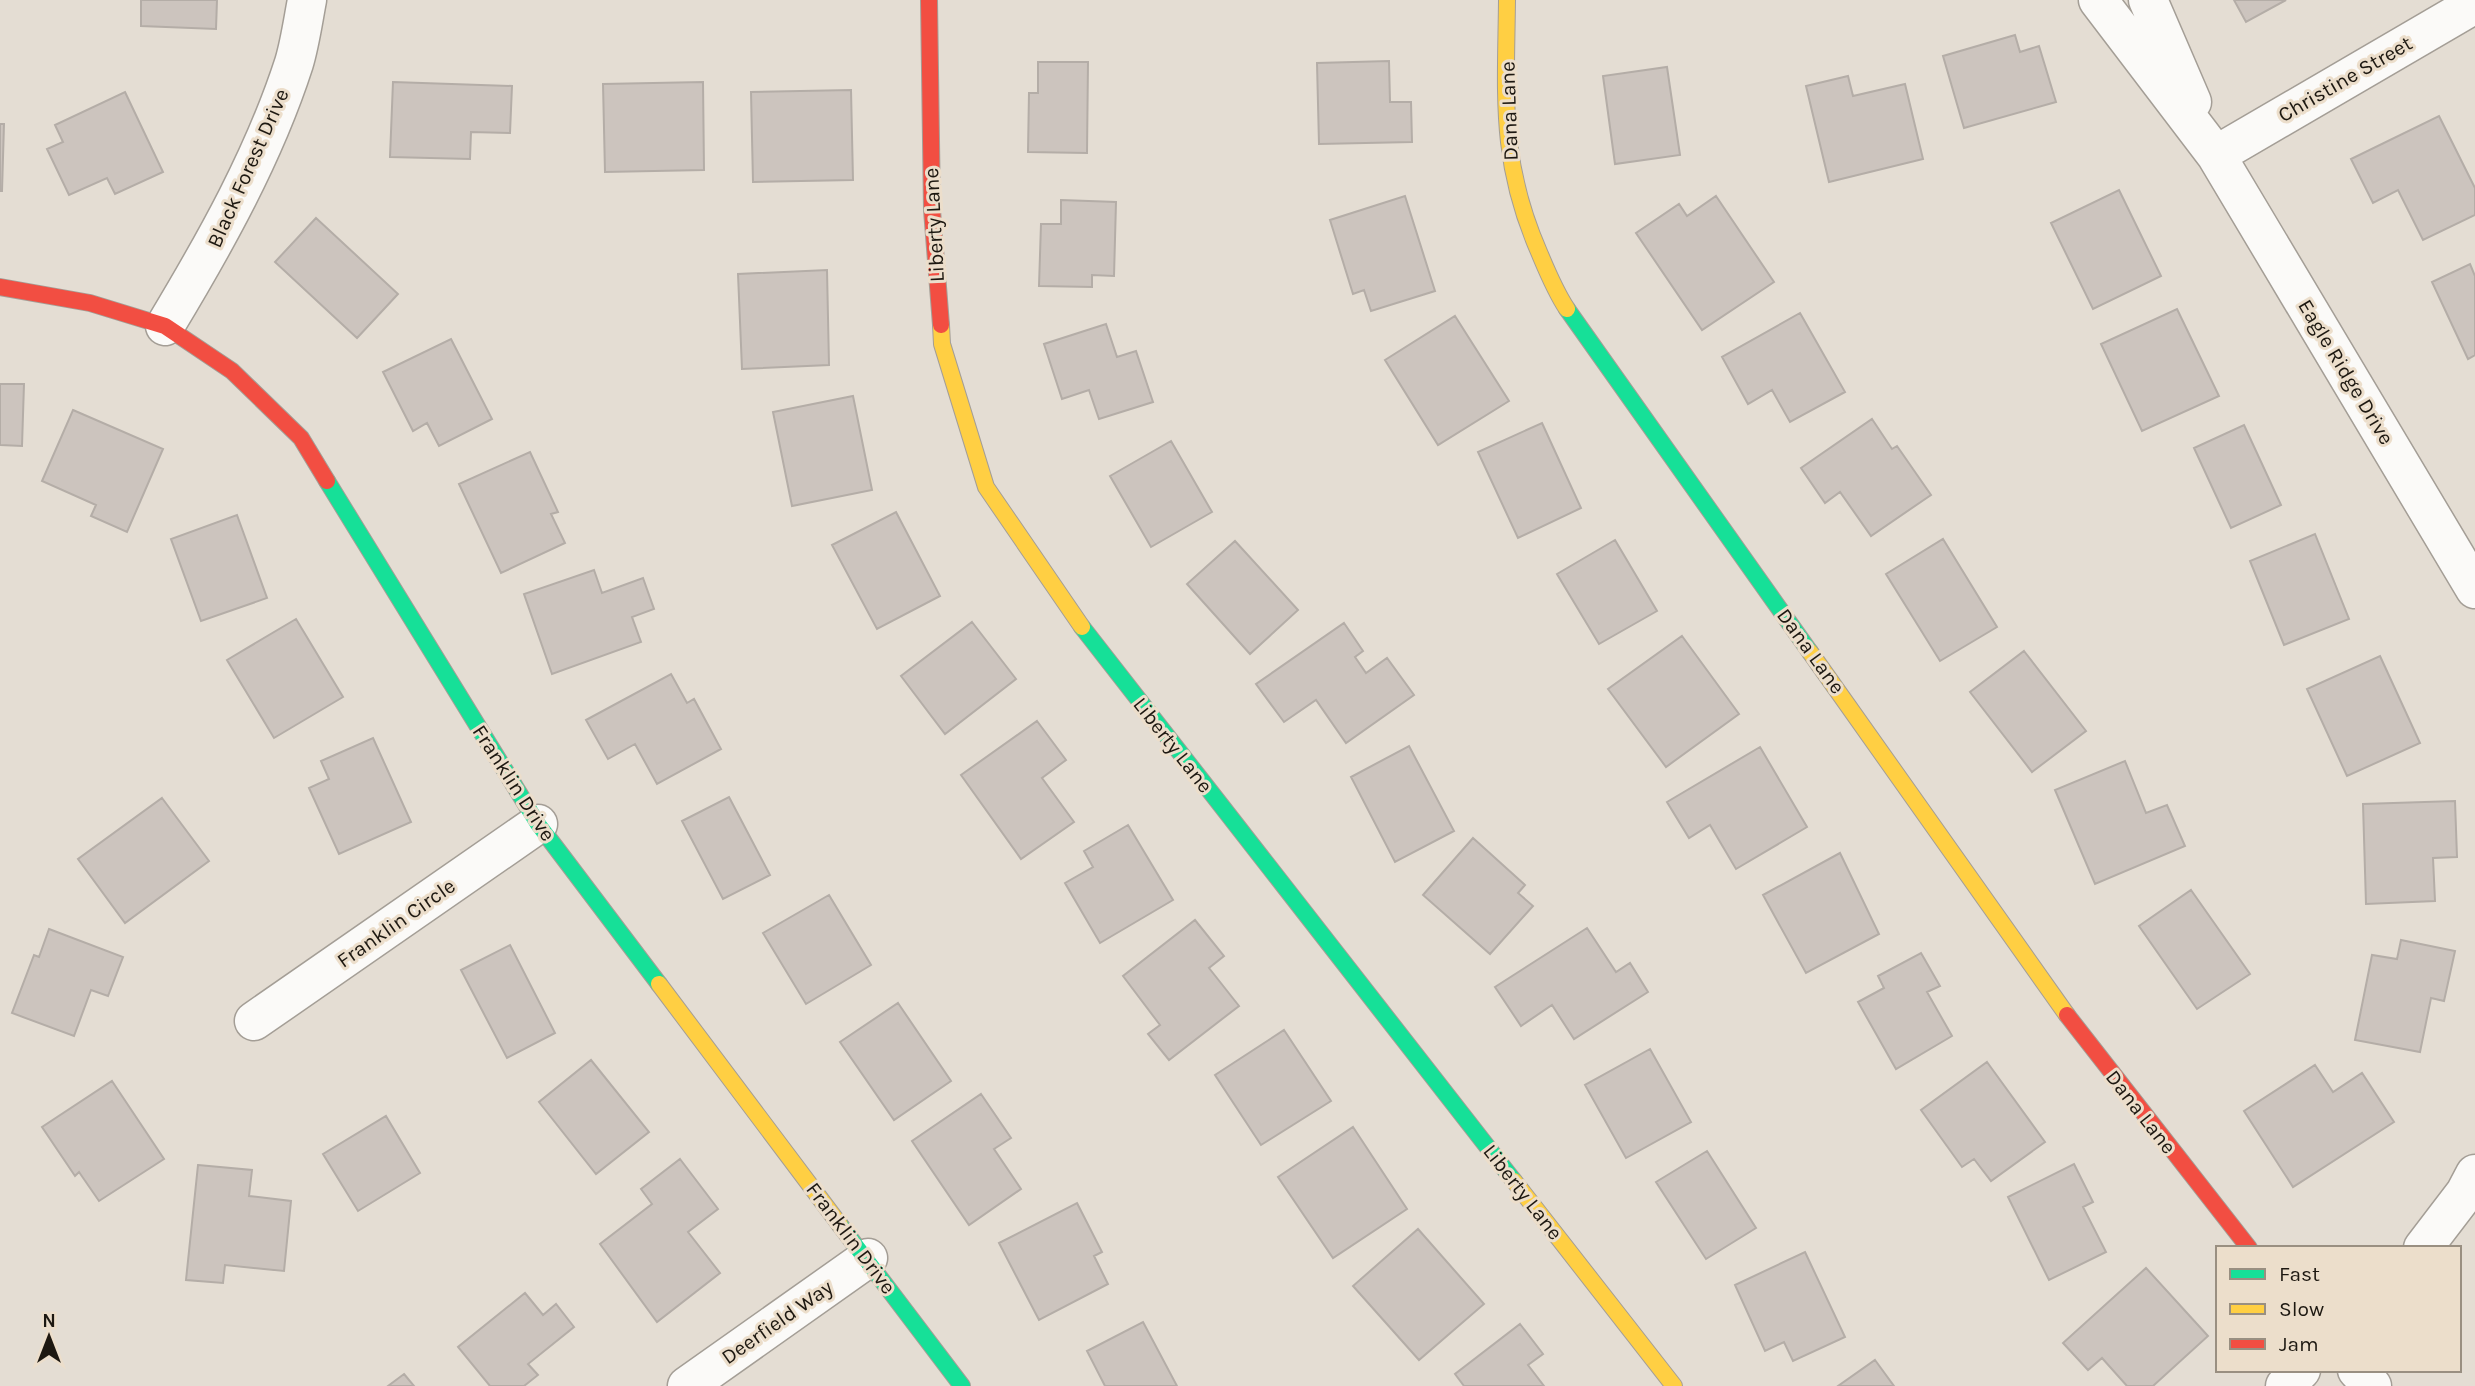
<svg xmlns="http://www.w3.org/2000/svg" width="2475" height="1386" viewBox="0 0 2475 1386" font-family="Karla,sans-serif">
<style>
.building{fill:#ccc4be;stroke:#b4ada7;stroke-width:2}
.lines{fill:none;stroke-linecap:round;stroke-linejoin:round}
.street-casing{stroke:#a49e96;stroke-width:41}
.fast-casing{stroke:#a49e96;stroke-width:18}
.slow-casing{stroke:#a49e96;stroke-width:18}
.jam-casing{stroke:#a49e96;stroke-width:18}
.street{stroke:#fbfaf8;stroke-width:38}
.fast{stroke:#16e098;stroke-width:16}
.slow{stroke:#ffcf43;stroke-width:16}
.jam{stroke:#f24e42;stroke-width:16}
.labels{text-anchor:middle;stroke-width:6;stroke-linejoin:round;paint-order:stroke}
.street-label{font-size:21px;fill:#1d1811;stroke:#ecdecb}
</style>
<rect width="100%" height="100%" fill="#e4ddd3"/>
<!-- building -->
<path class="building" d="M141,0h76l-1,29 -75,-3z
M2234,0h52l-40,22z
M2015,35l5,17 19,-6 17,56 -92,26 -21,-72z
M1389,61l1,41h21l1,40 -93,2 -2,-81z
M1038,62h50l-1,91 -59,-1 1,-59h9z
M1667,67l13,88 -65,9 -12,-88z
M1848,76l5,20 52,-12 18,75 -94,23 -23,-96z
M393,82l119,4 -2,47 -39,-1 -1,27 -80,-2z
M703,82l1,88 -99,2 -2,-88z
M851,90l2,90 -100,2 -2,-90z
M125,92l38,80 -48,22 -8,-16 -38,17 -22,-46 16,-7 -8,-17z
M2439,116l36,72v27l-52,25 -25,-50 -25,13 -22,-44z
M0,124h4l-2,67h-2z
M2119,190l42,86 -68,33 -42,-86z
M1405,196l30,95 -64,20 -7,-21 -11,4 -23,-74z
M1716,196l58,86 -72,48 -66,-97 43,-29 8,12z
M1061,200l55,2 -2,74 -22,-1v12l-53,-1 2,-62h20z
M316,218l82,76 -41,44 -82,-76z
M2470,264l5,12v79l-7,4 -36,-77z
M827,270l2,95 -87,4 -4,-95z
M2177,309l42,87 -77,35 -41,-87z
M1800,313l45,79 -55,30 -18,-32 -24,14 -26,-47z
M1455,316l54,85 -71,44 -53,-85z
M1106,324l11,33 19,-6 17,51 -54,17 -10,-29 -27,9 -18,-55z
M451,339l41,80 -53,27 -12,-23 -14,8 -30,-59z
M0,384h24l-2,62 -22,-1z
M853,396l19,94 -80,16 -19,-94z
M73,410l90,39 -36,83 -36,-16 5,-11 -54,-24z
M1872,419l20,30 5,-3 34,49 -60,41 -31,-44 -15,11 -24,-35z
M1542,423l39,85 -63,30 -40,-86z
M2244,425l37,80 -50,23 -37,-80z
M1171,441l41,71 -61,35 -41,-71z
M530,452l28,60 -7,2 14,29 -64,30 -42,-89z
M896,512l44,84 -63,33 -45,-84z
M237,515l30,83 -66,23 -30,-82z
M2315,534l34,85 -65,26 -34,-84z
M1943,539l54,88 -57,34 -54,-87z
M1615,540l42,71 -58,33 -42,-70z
M1235,541l63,69 -48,44 -63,-70z
M594,570l8,23 41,-15 11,31 -22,8 9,25 -89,32 -28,-80z
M296,619l47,78 -69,41 -47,-78z
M972,622l44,57 -71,55 -44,-58z
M1344,623l19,28 -8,6 11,16 21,-15 27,37 -68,48 -30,-43 -32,22 -28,-38z
M1682,636l57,78 -73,53 -58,-78z
M2024,651l62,80 -54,41 -62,-80z
M2380,656l40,87 -73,33 -40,-87z
M671,674l16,29 7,-4 27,50 -64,35 -22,-40 -27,15 -22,-39z
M1037,721l29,39 -24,18 32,44 -53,37 -60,-84z
M373,738l38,84 -72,32 -30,-66 20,-9 -8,-18z
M1409,746l45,85 -59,31 -44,-85z
M1760,747l47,80 -71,42 -26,-44 -21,13 -22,-36z
M2125,761l21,52 21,-8 18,41 -90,38 -40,-94z
M729,797l41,78 -47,24 -41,-78z
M162,798l47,63 -84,62 -47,-64z
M2455,801l2,56 -24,1 2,43 -69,3 -3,-100z
M1128,825l45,75 -73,43 -35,-60 28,-16 -9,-16z
M1473,838l52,47 -7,8 15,13 -43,48 -67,-59z
M1840,853l39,81 -73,39 -43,-78z
M2191,890l59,84 -53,35 -58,-83z
M829,895l42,70 -65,39 -43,-71z
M1195,920l29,36 -15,12 30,38 -70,54 -21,-26 12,-9 -37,-49z
M1587,928l29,44 14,-9 18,29 -74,47 -22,-34 -31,21 -26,-39z
M49,929l74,28 -15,39 -17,-6 -17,46 -62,-23 22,-58 5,2z
M2401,940l54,11 -11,50 -13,-3 -11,54 -65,-12 17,-85 25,4z
M510,945l45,88 -48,25 -46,-88z
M1921,953l19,33 -13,6 25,44 -56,33 -38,-67 26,-14 -6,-12z
M898,1003l53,78 -57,39 -54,-78z
M1284,1030l47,71 -70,44 -46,-70z
M1650,1049l41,73 -65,36 -41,-73z
M591,1060l58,72 -53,42 -57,-72z
M1987,1062l58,80 -54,39 -17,-22 -12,8 -41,-57z
M2315,1065l18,27 29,-19 32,49 -101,65 -49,-76z
M112,1081l52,78 -65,42 -20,-29 -4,4 -33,-49z
M981,1094l30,44 -17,11 27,40 -52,36 -57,-84z
M386,1116l34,57 -62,38 -35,-57z
M1353,1127l54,82 -74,49 -55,-81z
M1707,1151l49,77 -50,31 -50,-77z
M680,1159l38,50 -30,23 32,41 -63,49 -57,-78 52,-40 -11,-15z
M2074,1164l19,38 -10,5 23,45 -57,28 -41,-83z
M198,1165l54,5 -3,26 42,5 -7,70 -59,-6 -2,18 -37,-3z
M1077,1203l25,49 -8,4 14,28 -69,36 -40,-77z
M1418,1229l66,75 -65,56 -66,-74z
M1805,1252l40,85 -52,24 -9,-19 -19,9 -30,-66z
M2146,1268l62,68 -55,50h-26l-25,-28 -14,12 -25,-27z
M525,1293l18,22 13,-11 18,23 -46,37 10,11 -14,11h-34l-32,-39z
M1143,1322l34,64h-72l-18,-35z
M1520,1324l23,30 -15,11 16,21h-80l-9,-12z
M1875,1360l19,26h-56z
M404,1374l10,12h-26z"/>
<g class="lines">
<defs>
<path id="street" d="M2098,0l118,155 259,434
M2148,0l44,102
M2216,155l259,-151
M165,326c50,-83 99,-170 129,-263 6,-20 9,-42 13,-63
M254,1021l284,-197
M2423,1248l42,-55 10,-19
M2357,1370l15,16
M687,1386l181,-128
M2285,1386l16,-16"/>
<path id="fast" d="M1567,309l243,343
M327,481l211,343 121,160
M1082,627l432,554
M840,1225l122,161"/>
<path id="slow" d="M1507,0c-1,95 -8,161 32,252 8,19 16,39 28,57
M941,325l1,19 44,143 96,140
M1810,652l257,363
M659,984l181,241
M1514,1181l160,205"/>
<path id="jam" d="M929,0l3,210 9,115
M0,287l90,16 75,23 67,45 69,67 26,43
M2067,1015l182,233"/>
</defs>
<!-- street casing -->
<use href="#street" class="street-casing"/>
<!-- fast casing -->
<use href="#fast" class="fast-casing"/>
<!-- slow casing -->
<use href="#slow" class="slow-casing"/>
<!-- jam casing -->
<use href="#jam" class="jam-casing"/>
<!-- street -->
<use href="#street" class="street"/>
<!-- fast -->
<use href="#fast" class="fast"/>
<!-- slow -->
<use href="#slow" class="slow"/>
<!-- jam -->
<use href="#jam" class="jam"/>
</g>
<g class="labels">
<!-- street labels -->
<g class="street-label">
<text transform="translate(2345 79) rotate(-30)" y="7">Christine Street</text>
<text transform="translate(1509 111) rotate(-92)" y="7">Dana Lane</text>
<text transform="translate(248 168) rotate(-66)" y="7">Black Forest Drive</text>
<text transform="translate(934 225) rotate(-93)" y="7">Liberty Lane</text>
<text transform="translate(2346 372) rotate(59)" y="7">Eagle Ridge Drive</text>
<text transform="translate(1811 651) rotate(54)" y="7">Dana Lane</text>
<text transform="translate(1173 745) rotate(52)" y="7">Liberty Lane</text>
<text transform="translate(514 783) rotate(57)" y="7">Franklin Drive</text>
<text transform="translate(396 923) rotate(-35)" y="7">Franklin Circle</text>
<text transform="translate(2141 1112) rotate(52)" y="7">Dana Lane</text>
<text transform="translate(1523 1192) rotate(52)" y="7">Liberty Lane</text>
<text transform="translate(851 1238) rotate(53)" y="7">Franklin Drive</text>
<text transform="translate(777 1322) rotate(-35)" y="7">Deerfield Way</text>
</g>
</g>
<!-- legend -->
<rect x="2216" y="1246" width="245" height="126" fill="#ecdecb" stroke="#998f81" stroke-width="2"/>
<rect x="2230" y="1269" width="35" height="10" fill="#16e098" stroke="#998f81" stroke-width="2"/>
<text x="2279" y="1281" font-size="21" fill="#1d1811">Fast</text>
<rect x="2230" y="1304" width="35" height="10" fill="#ffcf43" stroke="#998f81" stroke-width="2"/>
<text x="2279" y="1316" font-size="21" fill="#1d1811">Slow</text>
<rect x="2230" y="1339" width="35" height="10" fill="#f24e42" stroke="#998f81" stroke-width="2"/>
<text x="2279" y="1351" font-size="21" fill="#1d1811">Jam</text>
<!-- north arrow -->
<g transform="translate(49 1337)" stroke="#ecdecb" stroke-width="5" paint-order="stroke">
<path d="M0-5L12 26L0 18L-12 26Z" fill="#1d1811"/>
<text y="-10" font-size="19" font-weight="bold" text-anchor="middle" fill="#1d1811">N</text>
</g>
</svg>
